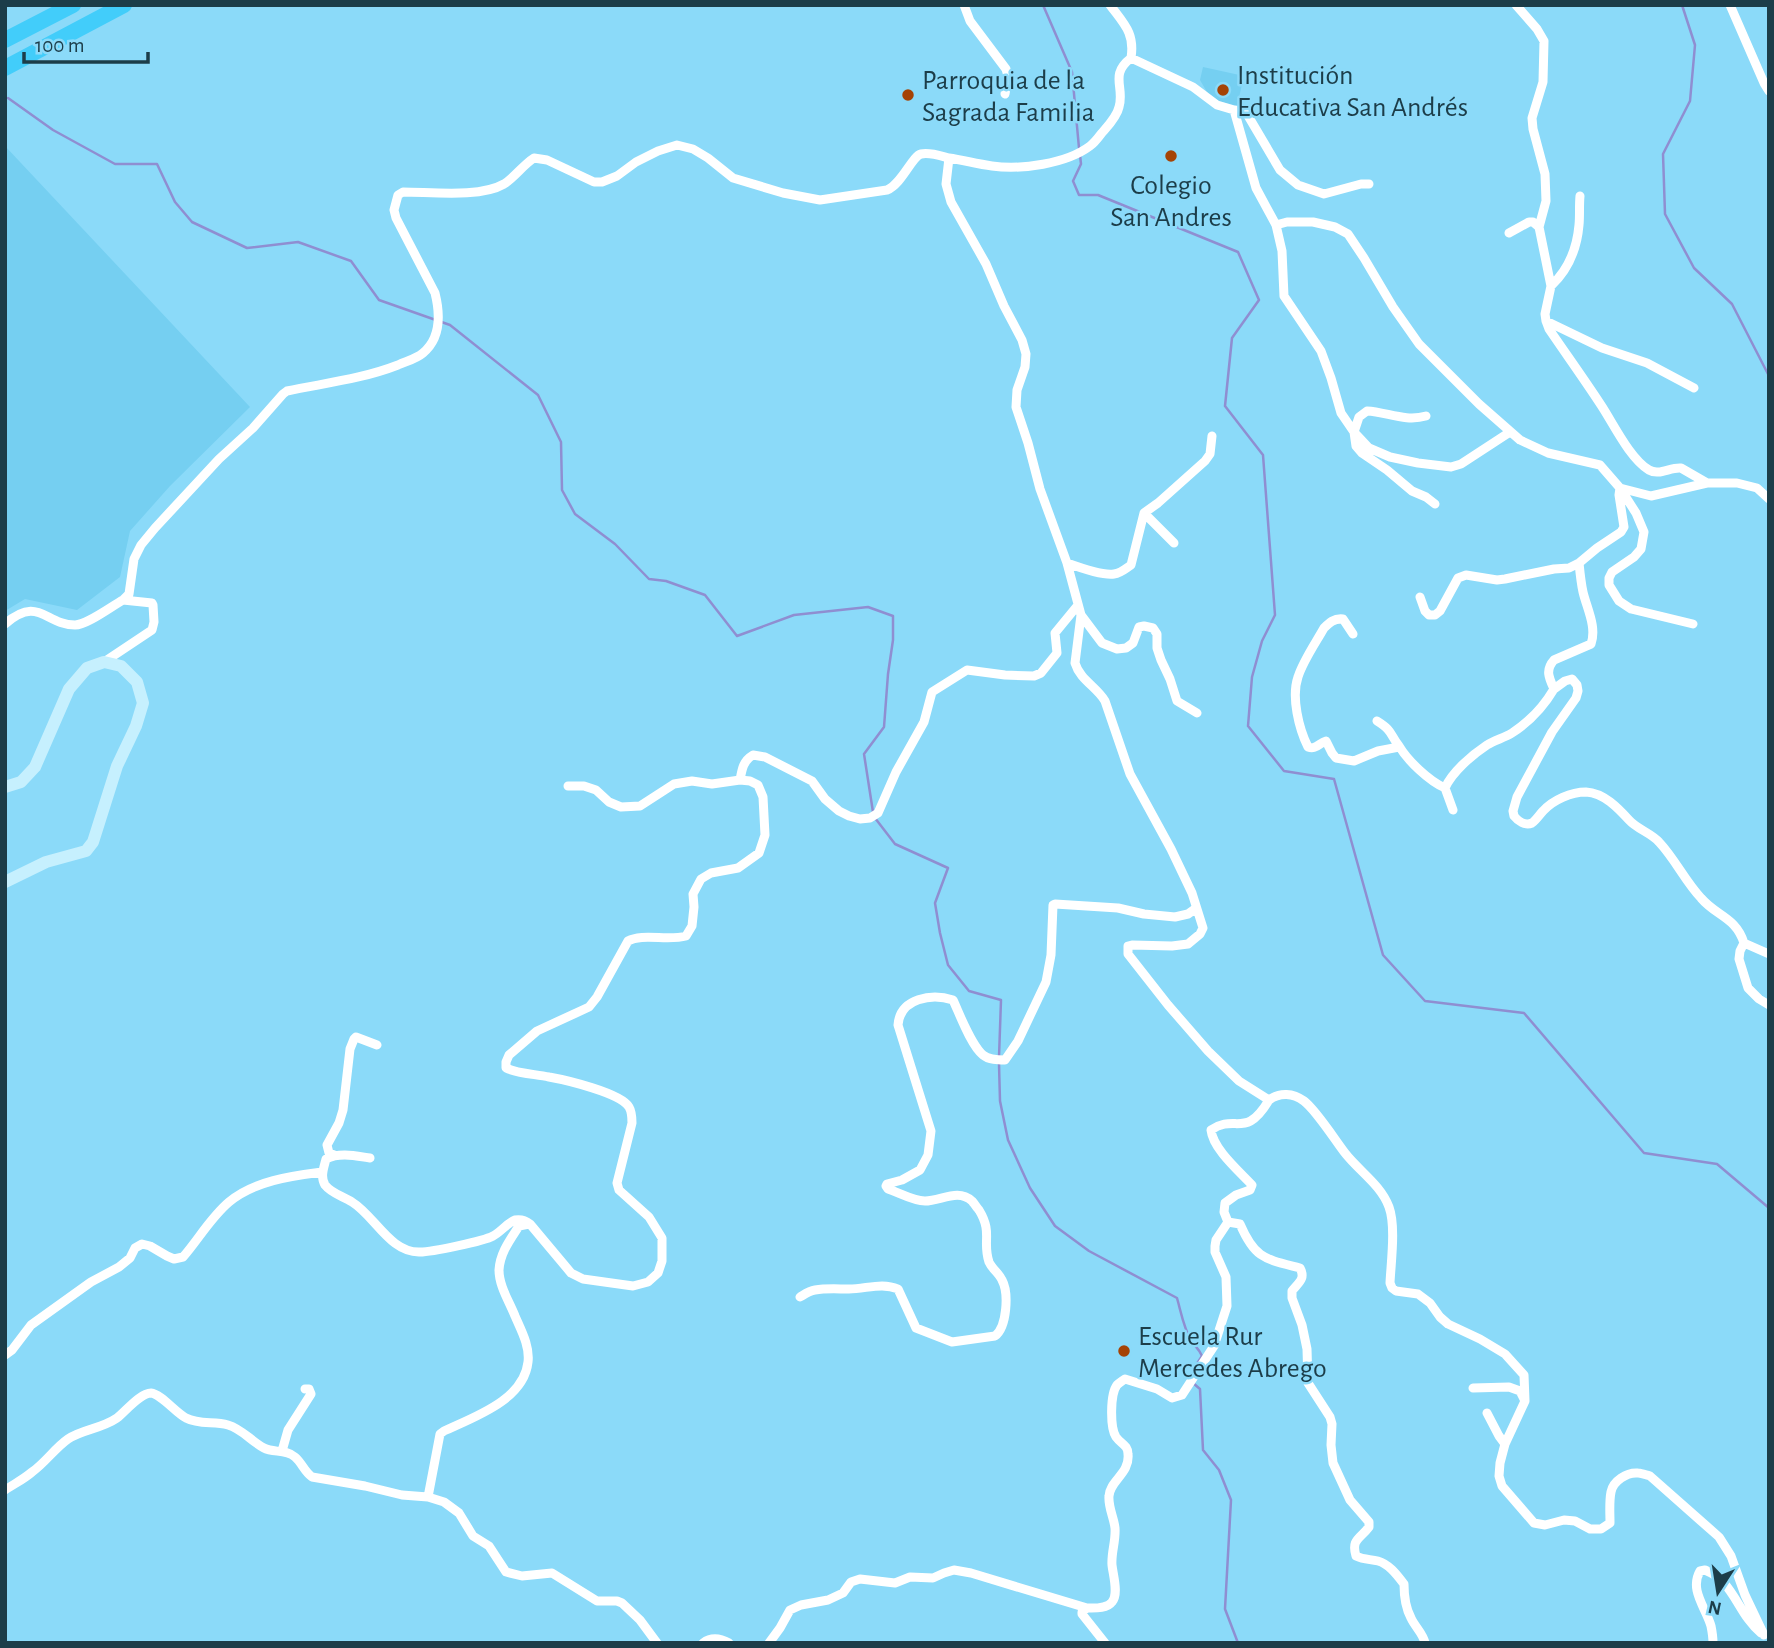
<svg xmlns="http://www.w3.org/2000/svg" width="1774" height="1648" viewBox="0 0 1774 1648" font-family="'Alegreya Sans',sans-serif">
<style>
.built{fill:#75cff1}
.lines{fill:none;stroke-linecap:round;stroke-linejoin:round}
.stream{stroke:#8f8ed1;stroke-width:2.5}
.street{stroke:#fff;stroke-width:9}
.secondary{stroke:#c6f0fe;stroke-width:12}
.highway{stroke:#42cdfa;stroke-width:16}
.poi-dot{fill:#a54305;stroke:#8bdaf9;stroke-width:2.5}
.labels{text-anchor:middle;stroke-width:5;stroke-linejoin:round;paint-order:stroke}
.poi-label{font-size:28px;fill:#1c3d49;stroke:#8bdaf9;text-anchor:start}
</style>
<rect width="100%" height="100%" fill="#8bdaf9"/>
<!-- built -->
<path class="built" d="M1203,67l41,9 -7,30 -26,-7 -11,-19z
M5,146l245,261 -80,79 -40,45 -10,46 -43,33 -52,-11 -20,12z"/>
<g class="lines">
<!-- stream -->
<path class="stream" d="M1043,5l29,67 7,76
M1682,5l13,40 -5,56 -27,53 2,60 29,54 38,36 37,72
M8,98l45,32 62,34h42l18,38 17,20 55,26 51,-6 53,19 28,39 71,25 88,70 23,47 1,48 13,24 40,30 34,35 17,2 39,14 32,41 57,-21 74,-8 25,9v24l-5,34 -4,53 -20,27 9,58
M1080,155l1,9 -8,17 6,14h19l140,57 21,48 -27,38 -7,68 38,49 12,160 -13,26 -10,36 -4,49 36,45 50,8 49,176 42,46 99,12 120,140 73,11 52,44
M875,818l20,26 53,24 -13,35 5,30 8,32 21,26 32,9 -2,57
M999,1064l1,37 8,39 22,48 25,38 34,25 88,47c4,14 7,32 15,44 4,5 7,7 10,14l-6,9
M1193,1383l7,6 3,61 16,20 12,30 -6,109 13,34"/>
<!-- street -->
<path class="street" d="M964,5l6,16 36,48 2,7 -3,18
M1516,5l21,24 7,12 -1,41 -11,36 1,11 12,45 1,27 -7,26 12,59 -6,28 1,7 3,8c17,25 35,50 52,76 12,18 29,54 48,65 10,6 21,-3 32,-2l26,15
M1730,5l34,78 5,8
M1131,58l62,29 24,18 17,5 22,78 20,37 11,-3h26l22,5 13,7 16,24 29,49 26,37 60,60 41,36 28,13 52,12 20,23 16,25 8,19 -3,17 -7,8 -22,15 -3,6v7l10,16 12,8 62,15
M1234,110l10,1 3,3 33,56 18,15 26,9 37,-10h8
M1276,225l6,26 2,45 37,55 10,27 10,35 13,19 15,16 21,9 28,6 33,4 10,-3 49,-32
M1509,233l20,-11h4l6,5
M1551,286c17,-16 26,-38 28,-61 1,-10 0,-19 1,-29
M1546,321l56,27 45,15 47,25
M1426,416c-21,6 -39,-4 -59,-5l-8,6 -5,15 2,14 6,7 25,17 25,21 14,6 9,7
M1620,488l-1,7 5,32 -3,5 -24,16 -18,15c1,10 2,20 4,29 4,17 14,35 8,52l-37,16c-9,10 -5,18 0,29l11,-8 7,-2 5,6 1,6 -2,7 -24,34 -35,65 -4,14 1,5c4,5 11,10 18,7 4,-3 8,-9 11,-12 10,-11 28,-19 43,-19 18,1 32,16 43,28 8,9 22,13 30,22 16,17 26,39 42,56 15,18 35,19 43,45l25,11
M1620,488l31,8 56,-13h30l20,5 12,11
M1144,513l30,30
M1067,563c11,4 36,13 47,11 7,-1 11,-5 17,-9l13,-52 14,-10 47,-42 5,-7 2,-18
M1420,597l5,14 4,4h6l5,-4 18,-33 8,-3 31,5 8,-1 49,-10 15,-1 10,-5
M1081,615l21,28 15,6 9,-1 7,-5 6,-16 5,-1 9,2 4,6v14l4,12 9,19 7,22 20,12
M5,624c34,-29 40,1 70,1 12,0 37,-19 48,-25l6,-6 5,-35 7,-14 14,-17 64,-69 34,-31 30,-34 4,-3c38,-8 75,-12 111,-26 9,-4 18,-6 25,-12 18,-15 17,-40 12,-60l-39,-75 -2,-8 4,-15 5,-3c28,0 77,6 101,-8 11,-7 19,-19 30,-26l13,2 47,22h8l15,-6 19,-14 22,-11 19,-6 16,4 15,9 25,20 50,15 37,7 67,-10c15,-6 25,-34 34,-36 9,-2 20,2 28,4
M1353,634l-10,-15c-9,-1 -14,4 -19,9 -9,16 -21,33 -26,49 -7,20 1,52 10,70 8,3 11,-4 18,-6l6,12 4,5 18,3 24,-10 21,-4
M104,662l48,-32 2,-8 -1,-17 -1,-2 -29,-3
M1377,721c16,10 12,12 22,25 9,15 30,35 46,42
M568,786h16l12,4 13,12 12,5 19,-1 34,-22 18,-3 20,3 28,-4c2,-11 3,-19 13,-25l12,2 47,24 13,18 14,12 10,5 11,3 10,-1 8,-5 18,-41 28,-50 8,-30 35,-22 38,5 29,1 7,-3 16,-20 -2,-20 23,-28
M1453,810l-8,-22c7,-16 27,-33 42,-43 8,-5 17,-7 25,-12 17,-11 32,-27 42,-44
M1744,943l-4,8 -1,8 9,29 11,11 10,6
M1269,1100c11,-8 24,-7 35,1 12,9 31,39 41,52 14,18 36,32 44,54 7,19 2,55 1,76l2,5 4,3 22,3 12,9 10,14 8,7 32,15 25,15 19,21 1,26 -20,43 -5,19 -1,13 3,10 32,37 11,2 19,-5 11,1 15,8h11l9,-6c0,-10 -1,-21 1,-31 2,-11 16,-20 27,-19 1,0 10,2 12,3l69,61 12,19 14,39 19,40
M334,1155l-5,-2 -2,-8 12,-22 4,-13 7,-61 4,-10 2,-2 21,8
M370,1158c-14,-2 -30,-6 -44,1 -2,8 -6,18 -1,26 7,9 18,11 27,17 23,14 38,51 68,50 12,0 64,-11 73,-16 8,-4 14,-13 22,-16 6,-1 10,0 15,4l41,49 12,6 50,7 15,-4 10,-9 4,-12v-23l-13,-21 -30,-27 -2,-7 15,-60c0,-6 0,-11 -3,-16 -8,-14 -63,-27 -80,-30 -14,-3 -30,-3 -43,-9v-6l3,-7 28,-24 52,-24 8,-10 31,-56c14,-8 40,0 58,-5l6,-10 2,-19 -1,-13 8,-15 10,-6 27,-5 21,-15 6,-18 -2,-38 -5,-12 -8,-4 -10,-1
M1228,1222l12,2c15,35 25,35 60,44 6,11 -2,15 -8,23v7l10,27 5,24 1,34 22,34 2,7 -1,21 2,18 17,37 19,22v5c-9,12 -18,12 -13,29 8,4 14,3 22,5 11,3 19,14 26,23 0,11 1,23 7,34 4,9 12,15 14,25
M800,1297c5,-3 9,-6 15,-7 11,-2 23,-1 34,-1 17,0 33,-7 49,0l18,39 36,14 43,-6c12,-9 14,-43 7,-56 -3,-7 -10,-11 -13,-18 -7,-21 4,-29 -10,-52 -1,-1 -6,-8 -7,-9 -14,-13 -31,0 -47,0 -12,0 -25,-8 -37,-12l-2,-3 1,-2 15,-4 18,-10 8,-15 3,-24 -33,-106c2,-27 34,-32 55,-25 7,15 18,45 30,55 6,5 15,5 22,5l13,-19 28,-59 5,-27 2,-50 2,-1 63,4 26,6 31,3 13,-3 7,-5
M5,1355l7,-5 19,-25 60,-43 28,-15 11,-9 5,-10 7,-4 8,2 17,10 7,3 9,-2c15,-17 28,-40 46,-55 25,-21 62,-26 93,-30
M1473,1388l36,-1 11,4 4,8
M1487,1413l12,23 6,8
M282,1451l6,-21 23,-36 -2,-5h-4
M5,1490c9,-6 19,-11 27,-18 13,-9 23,-24 36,-33 15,-10 33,-10 49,-21 8,-6 23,-25 34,-25 10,1 25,20 35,25 13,7 28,3 42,7 14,4 23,16 36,23 9,5 22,1 31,9 7,6 9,14 17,20l53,9 37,9 26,2 16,5 15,11 14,23 16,10 17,26 16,4 30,-3 45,28h20l5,2 18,17 17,23
M428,1497l12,-63 4,-3c30,-14 80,-31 84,-69 2,-16 -7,-32 -13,-46 -6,-15 -16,-30 -16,-46 1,-17 11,-30 20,-44l10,-2
M1087,1608l-5,4v2l23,29
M703,1643c8,-6 17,-5 26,0
M769,1643l11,-15 10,-18 11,-5 27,-5 15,-7 8,-11 9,-3 35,4 15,-6 23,1 11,-5 10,-3 17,3 116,35c7,0 20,1 25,-6 7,-8 1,-27 0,-37 -1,-12 4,-24 3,-37 -1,-10 -7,-21 -6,-32 1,-16 21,-22 19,-42 0,-9 -7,-10 -12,-17 -6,-9 -6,-43 1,-52 2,-2 5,-4 8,-6l32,10 15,9 10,-3 32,-49 13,-40 -1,-29 -11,-25v-6l1,-6 12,-18 -4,-10 1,-9 11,-8 14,-5 2,-5c-13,-14 -39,-36 -41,-55 25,-17 34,10 58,-30l-30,-19 -31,-30 -40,-46 -40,-51v-8l4,-1 40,1 16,-2 12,-10 3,-6 -11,-35 -21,-44 -41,-75 -25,-73c-8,-14 -25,-21 -30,-38l6,-48 -14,-52 -27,-74 -12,-46 -12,-36 1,-17 8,-23 1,-13 -4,-14 -18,-34 -18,-42 -35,-62 -5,-18 3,-26c14,2 28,6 43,8 29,4 74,-2 98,-20 4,-3 8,-8 11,-12 6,-7 16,-17 18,-27 6,-20 -10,-32 12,-49 4,-25 -7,-34 -21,-53
M1713,1643c0,-6 -1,-12 -2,-17 -5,-18 -22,-36 -11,-55l5,-1c7,3 14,7 19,13 14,16 20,36 37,50"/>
<!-- secondary -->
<path class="secondary" d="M5,787l16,-5 14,-15 34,-78 18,-21 17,-6 17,4 16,16 6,21 -7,23 -19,40 -24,76 -7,9 -40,11 -41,20"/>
<!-- highway -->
<path class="highway" d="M5,40l68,-35
M5,68l119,-63"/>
</g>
<!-- markers -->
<g class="poi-dot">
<circle cx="1223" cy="90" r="7"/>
<circle cx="908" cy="95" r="7"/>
<circle cx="1171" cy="156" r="7"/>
<circle cx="1124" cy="1351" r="7"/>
</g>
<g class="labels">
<!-- poi labels -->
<g class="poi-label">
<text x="1237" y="84">Institución<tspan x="1237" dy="32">Educativa San Andrés</tspan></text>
<text x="922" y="89">Parroquia de la<tspan x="922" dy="32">Sagrada Familia</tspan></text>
<text x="1171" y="194" text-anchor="middle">Colegio<tspan x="1171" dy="32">San Andres</tspan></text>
<text x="1138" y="1345">Escuela Rur<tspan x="1138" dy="32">Mercedes Abrego</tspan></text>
</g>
</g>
<!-- border -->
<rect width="1774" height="1648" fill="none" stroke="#1c3d49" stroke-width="14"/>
<!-- north arrow -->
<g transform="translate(1718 1592) rotate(192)" stroke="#8bdaf9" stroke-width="5" paint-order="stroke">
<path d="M0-5L12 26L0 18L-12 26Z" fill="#1c3d49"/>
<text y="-10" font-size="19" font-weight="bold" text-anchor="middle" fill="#1c3d49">N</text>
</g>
<!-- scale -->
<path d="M24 52v10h124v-10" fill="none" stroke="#1c3d49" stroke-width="3.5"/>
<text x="35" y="52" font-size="21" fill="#1c3d49" stroke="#8bdaf9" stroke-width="5" paint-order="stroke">100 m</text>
</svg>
